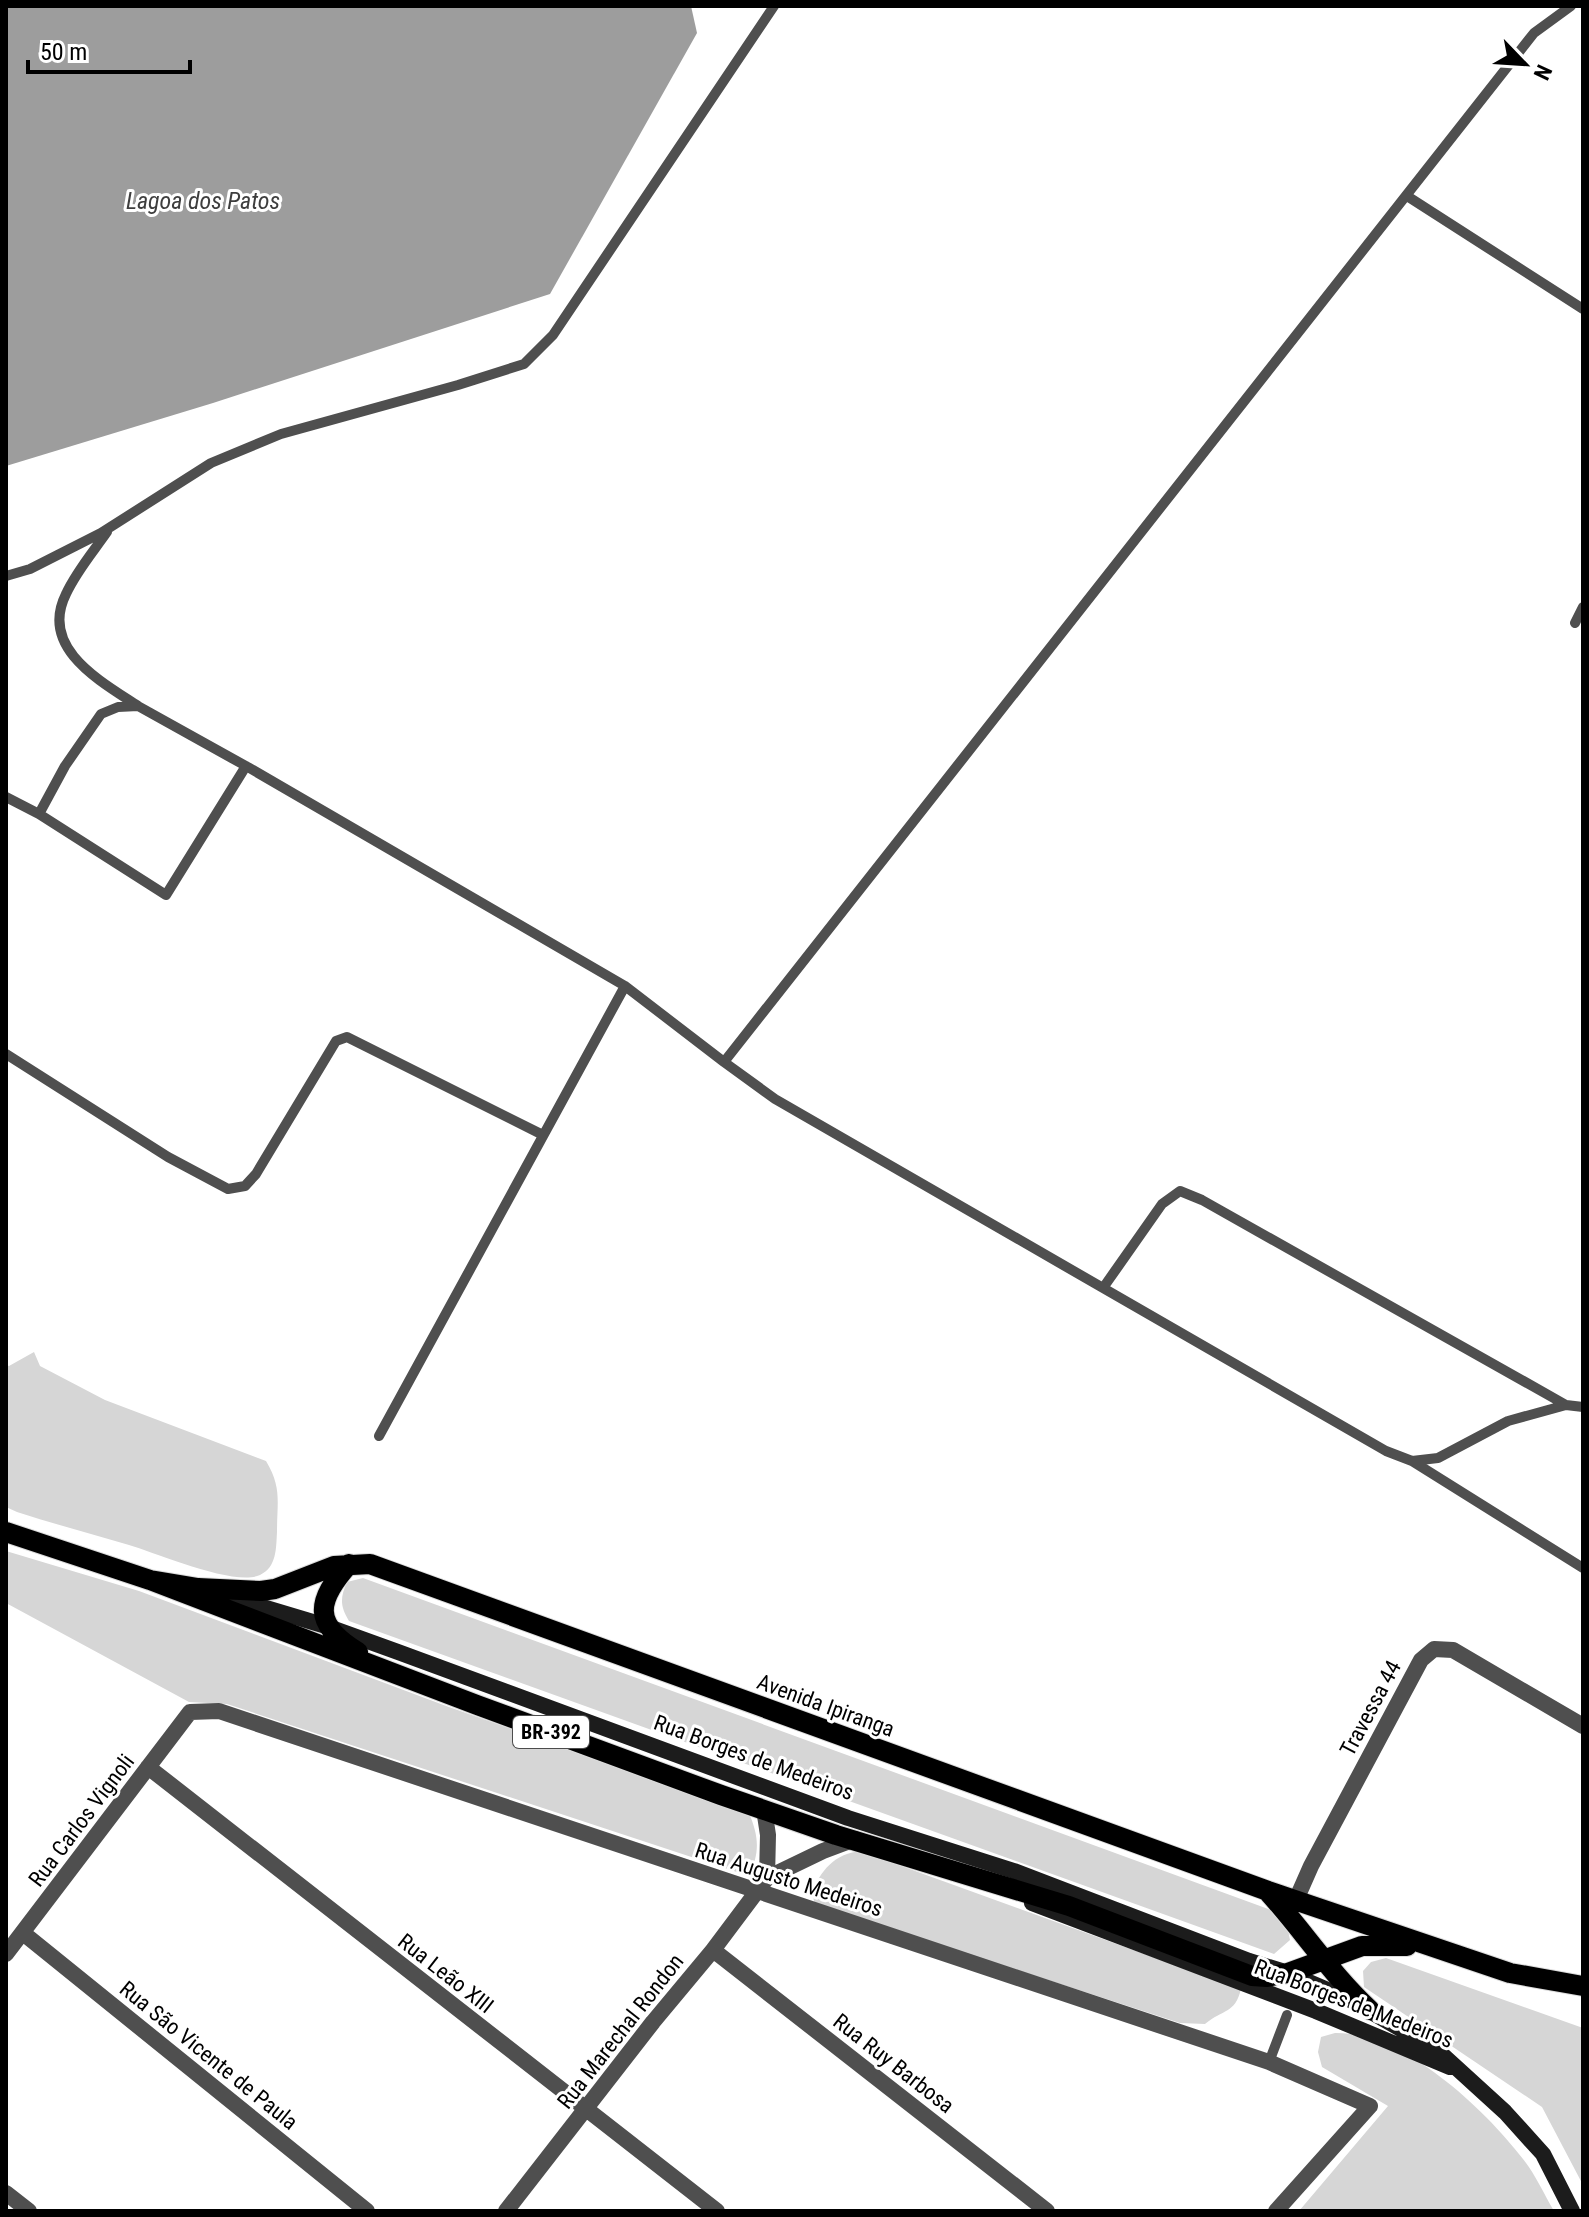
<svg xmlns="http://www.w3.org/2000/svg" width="1589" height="2217" viewBox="0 0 1589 2217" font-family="'Roboto Condensed',sans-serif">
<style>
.green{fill:#d6d6d6}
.water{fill:#9d9d9d}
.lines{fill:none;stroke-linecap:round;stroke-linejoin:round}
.primary-casing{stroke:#dbdbdb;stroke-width:22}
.service{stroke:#4f4f4f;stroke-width:10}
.minor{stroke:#4f4f4f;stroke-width:16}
.secondary{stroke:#1c1c1c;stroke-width:16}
.primary{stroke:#000;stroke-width:20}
.labels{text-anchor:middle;stroke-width:6;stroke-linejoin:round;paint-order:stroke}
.shield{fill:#fff;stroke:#4c4c4c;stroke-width:2}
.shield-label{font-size:20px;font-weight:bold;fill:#000}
.street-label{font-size:22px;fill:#000;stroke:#fff}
.water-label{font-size:24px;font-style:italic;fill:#3e3e3e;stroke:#fff}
</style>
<rect width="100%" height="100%" fill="#fff"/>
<!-- green -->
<path class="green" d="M34,1352l6,14 65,34 161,61c16,27 11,40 11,71 -1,16 0,35 -17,43 -25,12 -104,-22 -131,-30 -37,-11 -75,-21 -112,-33l-11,-5v-142l3,1z
M6,1551l133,40 310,116 300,106c10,24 11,39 0,63l-522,-172 -38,-2 -183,-99z
M363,1578l908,332 17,20 2,10 -16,14 -925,-333c-9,-15 -9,-23 -2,-39z
M860,1851l381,138c-6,25 -18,20 -36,35l-25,-1 -365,-119 -3,-10c8,-24 23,-40 48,-43z
M1386,1958l197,70v157l-41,-78 -178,-120 -1,-16 8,-9z
M1335,2033c68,-1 148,74 188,126 12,15 21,35 31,52h-255l89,-105 -66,-39 -4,-15 3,-15z"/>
<!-- water -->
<path class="water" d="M6,6h685l6,27 -147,261 -337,109 -207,63z"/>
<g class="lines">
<defs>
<path id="primary" d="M6,1532l144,48 327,125 244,90 115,40 233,71 183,70 15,1 21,-4 74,-27h45
M349,1564c-33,37 -37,60 9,88
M150,1580l48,8 63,3 14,-2 59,-23 36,-2 898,327 242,82 73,13
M1269,1893c35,39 63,82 101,117"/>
</defs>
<!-- primary casing -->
<use href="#primary" class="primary-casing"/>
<!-- service -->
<path class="service" d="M1571,6l-37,27 -810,1029 51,37 611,352 26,10 26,-3 70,-37 58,-16 17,2
M1407,196l176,113
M107,532c-14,20 -31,40 -41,62 -27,54 34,87 72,112
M6,576l24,-7 71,-36 110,-70 70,-29 177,-49 66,-21 29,-29 221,-329
M1575,623l8,-16
M6,797l33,17 26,-48 36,-52 17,-7 20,-1 108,60 379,220 99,76
M39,814l127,81 80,-129
M6,1054l162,103 60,32 17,-3 11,-12 80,-133 11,-4 196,98
M1103,1288l59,-84 18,-13 22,9 364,205
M379,1436l246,-450
M1412,1461l171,107
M1269,2062l18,-47"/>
<!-- minor -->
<path class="minor" d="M148,1767l569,444
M764,1809l4,26 -1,43
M1296,1900l15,-34 110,-206 13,-11 19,1 130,76
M23,1933l344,278
M713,1950l334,261
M6,1954l184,-242 29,-1 1050,351 101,44 -94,105
M6,2193l23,18
M506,2211l147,-189 60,-72 54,-72 56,-27 32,-12"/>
<!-- secondary -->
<path class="secondary" d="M219,1594l107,32 72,26 450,166 166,53 235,90 39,12 61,26 88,51 68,62 38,42 29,57
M1032,1903l284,108 134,56"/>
<!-- primary -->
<use href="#primary" class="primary"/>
</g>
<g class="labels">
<!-- shield labels -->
<rect class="shield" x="513" y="1716" width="76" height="32" rx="6"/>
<g class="shield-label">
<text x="551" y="1739">BR-392</text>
</g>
<!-- street labels -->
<g class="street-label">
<text transform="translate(826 1705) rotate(20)" y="8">Avenida Ipiranga</text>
<text transform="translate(1370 1708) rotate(-62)" y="8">Travessa 44</text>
<text transform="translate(754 1757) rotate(20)" y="8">Rua Borges de Medeiros</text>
<text transform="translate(81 1820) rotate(-53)" y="8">Rua Carlos Vignoli</text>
<text transform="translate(789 1879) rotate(18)" y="8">Rua Augusto Medeiros</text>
<text transform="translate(446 1973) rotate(38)" y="8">Rua Leão XIII</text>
<text transform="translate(1354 2003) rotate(21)" y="8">Rua Borges de Medeiros</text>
<text transform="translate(620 2031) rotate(-52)" y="8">Rua Marechal Rondon</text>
<text transform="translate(209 2055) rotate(39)" y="8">Rua São Vicente de Paula</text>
<text transform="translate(894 2063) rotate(38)" y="8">Rua Ruy Barbosa</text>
</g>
<!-- water labels -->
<g class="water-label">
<text x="203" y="209">Lagoa dos Patos</text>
</g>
</g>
<!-- border -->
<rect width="1589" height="2217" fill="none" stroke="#000000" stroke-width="16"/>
<!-- north arrow -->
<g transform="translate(1525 64) rotate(115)" stroke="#ffffff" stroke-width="6" paint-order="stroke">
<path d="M0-6L14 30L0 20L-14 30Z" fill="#000000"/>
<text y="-12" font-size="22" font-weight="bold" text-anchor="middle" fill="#000000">N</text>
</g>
<!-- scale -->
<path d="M28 60v12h162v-12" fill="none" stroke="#000000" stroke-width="4"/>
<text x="40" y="60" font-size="24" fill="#000000" stroke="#ffffff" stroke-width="6" paint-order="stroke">50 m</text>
</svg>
